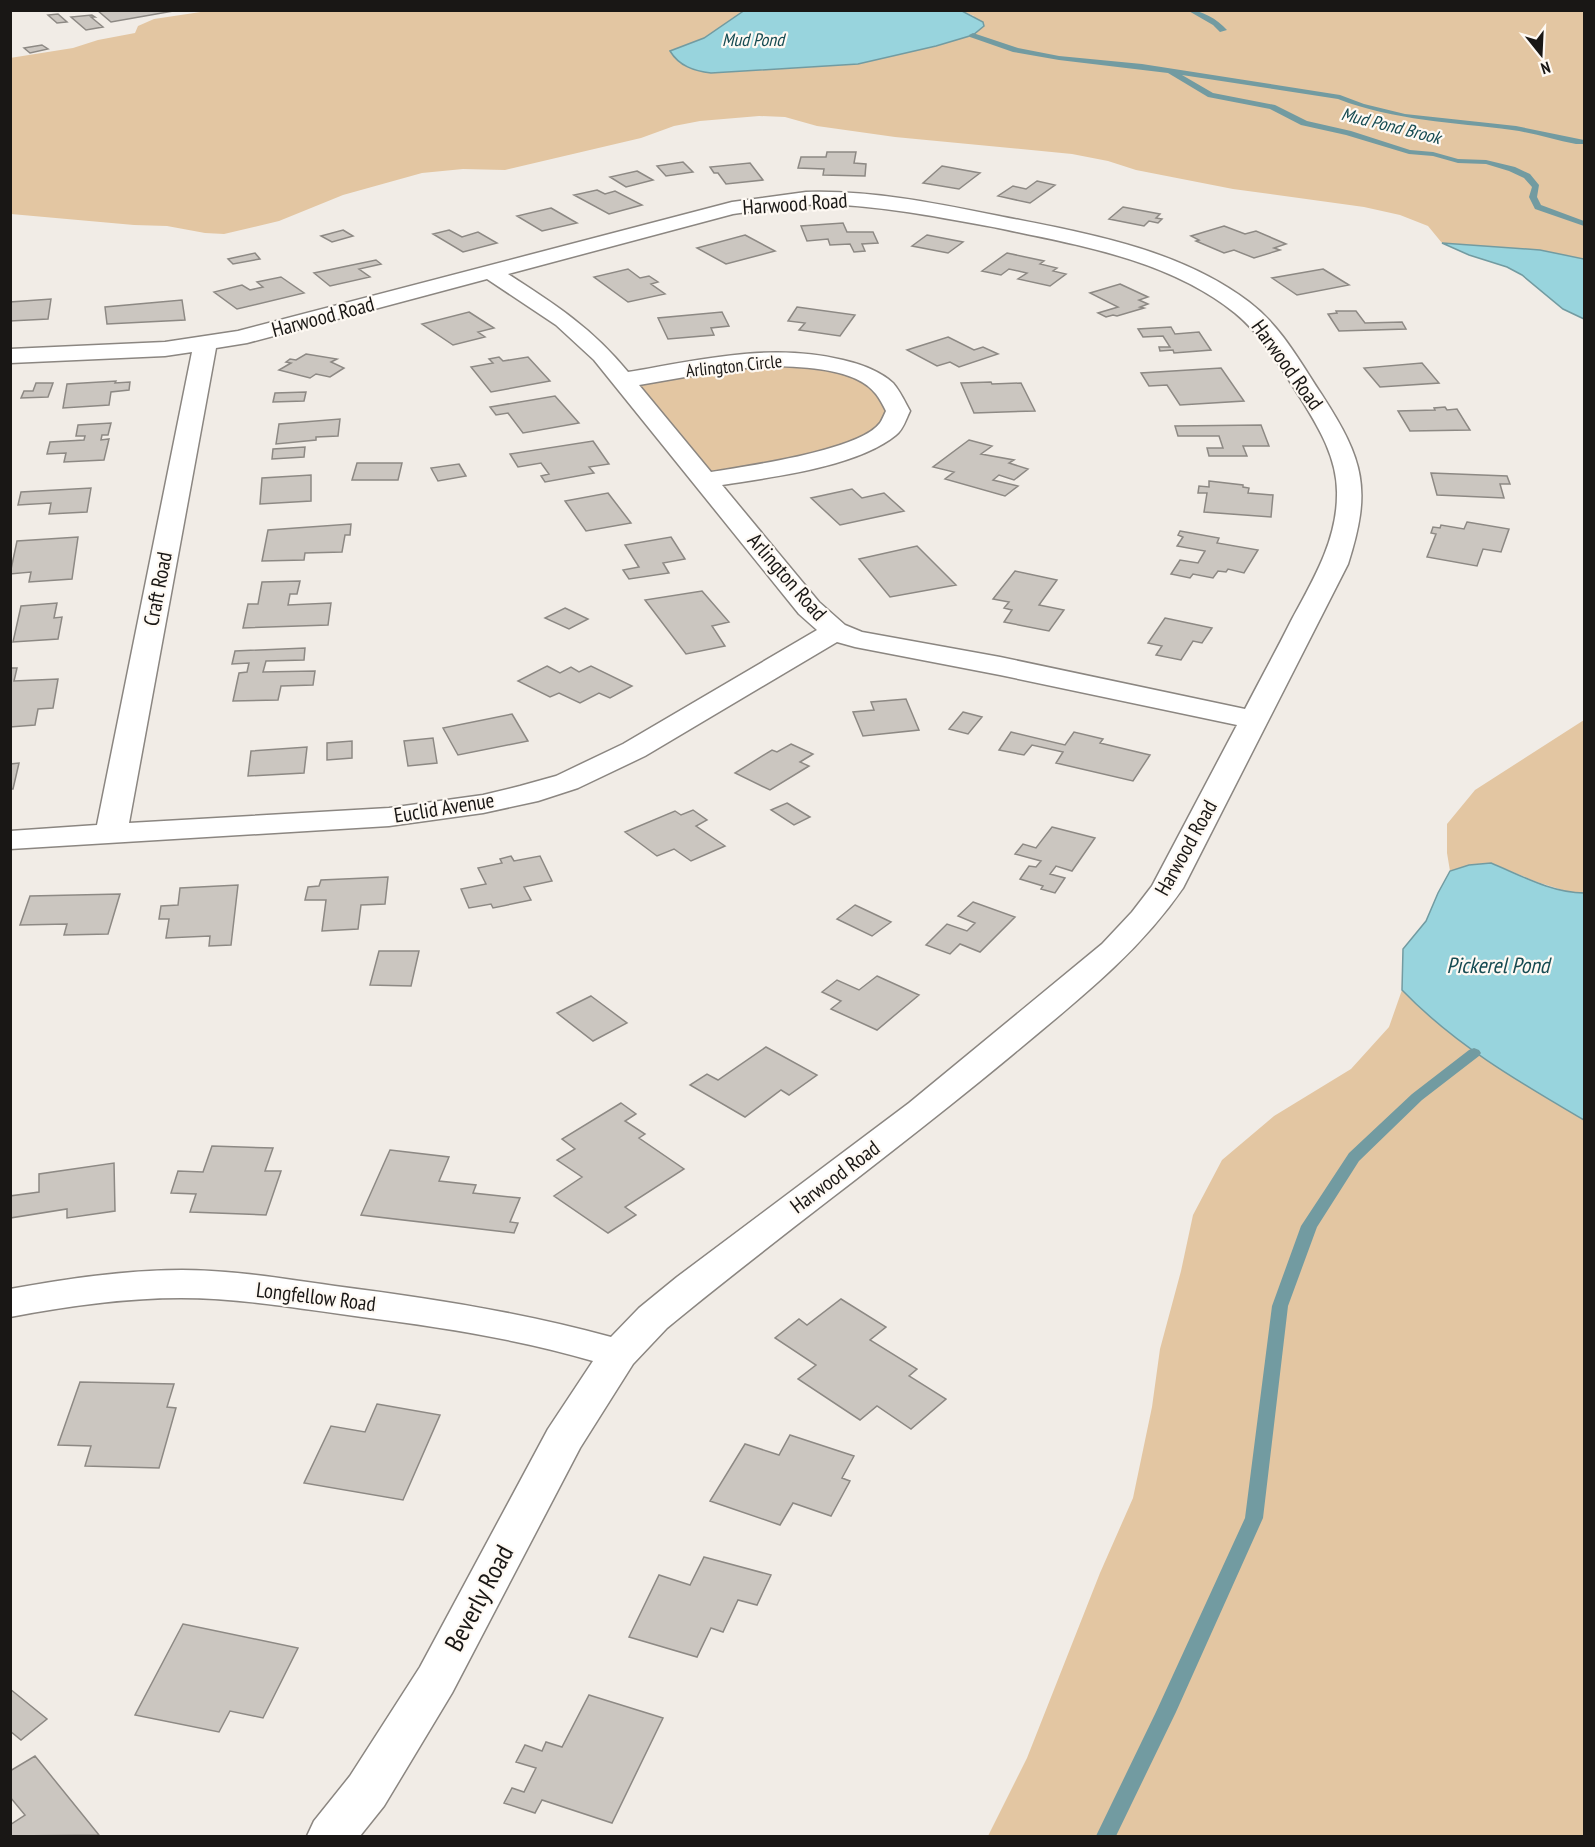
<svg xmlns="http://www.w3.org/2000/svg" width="1595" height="1847" viewBox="0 0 1595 1847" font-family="'PT Sans Narrow',sans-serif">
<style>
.green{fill:#e3c6a2}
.water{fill:#98d4dd;stroke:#729ba1;stroke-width:1.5}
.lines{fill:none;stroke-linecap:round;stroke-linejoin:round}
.stream{fill:#729ba1;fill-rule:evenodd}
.building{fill:#cbc6c0;stroke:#8d8984;stroke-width:1.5}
.minor-casing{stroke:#8b8681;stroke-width:3}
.minor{fill:#fff;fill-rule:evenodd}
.labels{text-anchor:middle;stroke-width:4.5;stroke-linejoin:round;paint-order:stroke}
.far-water-label{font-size:18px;font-style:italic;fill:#164b52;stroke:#fef9f3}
.far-street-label{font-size:18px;fill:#191715;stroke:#fef9f3}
.street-label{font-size:21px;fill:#191715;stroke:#fef9f3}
.water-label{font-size:22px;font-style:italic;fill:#164b52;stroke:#fef9f3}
.near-street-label{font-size:26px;fill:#191715;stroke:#fef9f3}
</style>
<rect width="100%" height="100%" fill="#f1ece6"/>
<!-- green -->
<path class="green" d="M214,10l531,1 -41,27 -34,13 17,16 24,6 17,-1 130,-8 78,-18 37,-11 1,-19 -12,-5h622v248l-44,-9 -98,-7 -14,-17 -28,-11 -36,-8 -131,-18 -97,-19 -28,-9 -36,-7 -177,-17 -78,-11 -32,-9 -26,-1 -59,5 -26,5 -33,12 -136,32 -42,-1 -41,4 -79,22 -64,26 -55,13 -19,-1 -38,-7 -33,-1 -123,-11 -1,-156 63,-10 25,-8 37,-7 3,-7 16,-7z
M722,365l119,2 51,29 -14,43 -173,41 -81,-100z
M1584,720v173h-12l-35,-11 -46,-19 -22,2 -19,6 -3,-18v-29l28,-34z
M1402,990c53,55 117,92 182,130v716h-596l39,-78 73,-185 33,-75 19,-91 8,-58 21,-78 12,-56 29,-55 52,-44 77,-47 38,-42z"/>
<!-- water -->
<path class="water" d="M745,10l217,1 21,11 1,4 -11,9 -37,11 -78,18 -147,9c-17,-2 -32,-7 -41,-22l34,-13z
M1442,243l98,7 44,9v60l-21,-10 -41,-34 -15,-8 -38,-12z
M1491,863c29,12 61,30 93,30v227c-65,-38 -129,-75 -182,-130l1,-41 23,-28 12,-28 12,-22 19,-6z"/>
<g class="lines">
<!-- stream -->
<path class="stream" d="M1187,10c15,0 30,9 40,20l-7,2 -7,-7z
M973,33l45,15 41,8 83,8 198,31 24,9 41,10 111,12 68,14v4h-8c-22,-4 -42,-11 -64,-14 -59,-8 -117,-9 -174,-31l-156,-24 31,18 62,12 32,16 44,10 59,19 23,2 25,7 28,1 29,7 15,7 9,11 -2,12 4,8 43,16v5l-49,-17 -6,-12 3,-10 -8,-9 -15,-7 -23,-7 -28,-1 -25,-7 -24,-2 -63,-19 -45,-10 -31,-16 -62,-12 -40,-24 -109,-13 -46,-8 -43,-15 -1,-2z
M1474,1048l5,2 2,3 -2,3 -57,44 -63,61 -42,66 -29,79 -25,212 -87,194 -60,124h-20l60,-124 89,-194 27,-212 29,-80 48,-73 63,-59 57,-44z"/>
</g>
<!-- building -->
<path class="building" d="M97,10h82l-68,12z
M58,14l9,8 -10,1 -9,-8z
M92,15l3,2h-4l12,10 -17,3 -15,-13z
M42,45l6,4 -18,4 -6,-5z
M827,152h29l-2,11 12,1 -1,12 -42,-1 1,-6 -26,-1 3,-11h25z
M683,162l10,10 -27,4 -9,-10z
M750,163l13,17 -37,4 -8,-11h-4l-4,-6z
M942,166l38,7 -21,16 -36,-6z
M637,171l16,9 -27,7 -16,-10z
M1037,181l18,4 -25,18 -32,-7 15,-10 13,3z
M597,190l8,4 10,-3 27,14 -33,9 -35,-19z
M1123,207l37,7 -4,4 6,1 -4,4 -9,-2 -5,5 -35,-7z
M551,208l26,15 -35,8 -25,-15z
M843,223l4,9h26l5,11 -16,1 3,7 -11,1 -4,-8 -20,1 -2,-6 -21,2 -6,-15z
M1224,226l21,8 11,-3 30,13 -12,4 6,2 -26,8 -20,-8 -10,3 -28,-12 3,-1 -8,-4z
M343,230l10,6 -21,6 -11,-6z
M449,230l13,7 16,-5 19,11 -34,9 -30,-18z
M745,235l30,16 -49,13 -29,-16z
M927,235l36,7 -15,11 -36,-7z
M255,253l5,6 -27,5 -5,-5z
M1007,253l37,8 -4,3 17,4 -4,3 13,3 -16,12 -32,-7 9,-6 -18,-4 -8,6 -19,-4z
M376,260l5,4 -22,5 11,8 -40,9 -16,-13z
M628,269l12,9 9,-2 9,6 -7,2 14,10 -37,8 -34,-25z
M1323,269l26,16 -52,10 -25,-17z
M281,277l23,16 -67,16 -23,-17 28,-7 8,5 13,-3 -6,-5z
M1120,284l28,13 -9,3 9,4 -8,3 4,1 -27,8 -4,-1 -7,2 -8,-4 20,-6 -28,-14z
M51,299l-3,20 -38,2v-19z
M182,300l3,20 -78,4 -2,-17z
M797,307l58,8 -15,21 -41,-6 6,-7 -17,-2z
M1336,311h20l9,12 37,-1 4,7 -67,2 -11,-17 9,-1z
M469,312l25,16 -16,4 7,5 -32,8 -31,-21z
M722,312l7,14 -18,2 3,7 -46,4 -10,-21z
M1171,327l4,7 24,-2 12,18 -37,3 -1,-3 -13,1 -1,-4h11l-7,-11 -20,1 -5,-8z
M948,337l26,13 9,-3 15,7 -39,13 -9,-5 -13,4 -30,-16z
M306,354l31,5 -6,3 13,6 -14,9 -14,-3 -6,4 -31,-8 12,-7 -5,-1 4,-3 6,1z
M499,357l4,4 25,-4 22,24 -59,11 -20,-25 22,-4 -4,-4z
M1422,363l17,20 -59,4 -16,-19z
M1221,368l23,33 -64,4 -13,-20 -18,1 -8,-13z
M116,381l-1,2 15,-1 -1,8 -18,2 -2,13 -46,3 4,-24z
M991,382l1,2 29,-1 14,28 -61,2 -13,-30z
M36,383h17l-5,14 -27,1 3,-7h9z
M306,392l-2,9 -31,1 2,-9z
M555,396l24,27 -56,10 -15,-20 -12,2 -6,-8z
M1445,407l2,3 10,-1 13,21 -60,1 -12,-20 37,-1 -1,-2z
M340,419l-2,17 -22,1v3l-40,4 3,-20z
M111,423l-3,12h-6l-1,5 8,-1 -5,21 -40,2 2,-9 -19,1 3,-12 34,-2 1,-4h-9l2,-11z
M1261,425l8,21h-26l4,10h-38l-2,-8h16l-4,-12h-41l-3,-10z
M969,440l23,6 -11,8 33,6 -5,3 19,6 -14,11 -15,-5 -6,5 25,6 -13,10 -60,-17 9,-7 -21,-5z
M593,441l16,23 -20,3 5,6 -49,9 -4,-6 8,-2 -8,-11 -23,4 -8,-13z
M305,447l-1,10 -32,2 1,-10z
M357,463h45l-4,17h-46z
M459,464l7,12 -28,5 -7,-13z
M1431,473l76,3 3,8h-10l4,14 -67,-3z
M311,475v26l-51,3 2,-26z
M1209,481l34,4v2l6,1 -1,5 25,2 -2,22 -67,-5 3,-19h-9l1,-7 10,1z
M91,488l-4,24 -38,2 2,-11 -33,2 3,-13z
M852,489l10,9 22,-5 20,18 -64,14 -29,-27z
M608,493l23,30 -45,8 -21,-30z
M1467,522l42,7 -8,23 -18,-3 -6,17 -50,-9 9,-23 -5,-1 2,-6 7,1 1,-3 23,4z
M351,524l-1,11h-5l-3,17 -37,1 -1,7 -42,1 6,-31z
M1180,531l39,7 -2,5 41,7 -14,23 -16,-4 -2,3 -8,-1 -5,7 -20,-4 -3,4 -19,-4 9,-14 18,3 7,-12 -28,-5 6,-9 -5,-2z
M78,537l-6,42 -43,3 2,-10 -21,2 7,-33z
M671,537l14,22 -22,4 6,10 -40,6 -6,-9 16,-3 -14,-22z
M917,546l39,39 -66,12 -31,-38z
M1015,571l42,9 -18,25 25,5 -15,21 -45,-9 8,-12 -8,-2 5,-6 -16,-3z
M300,581l-3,13h-7l-2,11 43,-2 -3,22 -85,3 5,-24h10l4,-22z
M702,591l27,31 -17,4 13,20 -39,8 -41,-54z
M57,603l-3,15 8,-1 -4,22 -45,3 8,-36z
M565,608l23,11 -19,10 -24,-11z
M1165,618l47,10 -10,15 -9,-2 -12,19 -25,-5 6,-9 -14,-3z
M305,648l-1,12 -38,1 -3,11 52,-1 -2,14 -32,1 -3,14 -45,1 6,-28 8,-1 2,-9 -17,1 3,-13z
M547,666l13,7 11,-6 8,5 12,-6 41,20 -22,12 -11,-5 -19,10 -21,-10 -9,4 -32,-16z
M10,668h7l-3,13 44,-2 -5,29 -15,1 -3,16 -25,2z
M906,699l13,31 -56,6 -10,-24 21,-2 -3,-8z
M963,712l19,5 -14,17 -19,-5z
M512,714l16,27 -70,14 -15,-27z
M1011,732l54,13 9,-13 29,7 -3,4 50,12 -17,26 -77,-18 7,-11 -31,-7 -8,10 -25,-5z
M433,738l4,25 -29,3 -4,-25z
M352,741v17l-25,2v-17z
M791,744l22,10 -13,8 9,4 -39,24 -35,-17 37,-23 5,2z
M307,747l-3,26 -56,3 3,-25z
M19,763l-6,26h-3v-25z
M787,803l23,14 -16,8 -23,-15z
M693,810l14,10 -11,6 29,20 -34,15 -17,-12 -17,7 -32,-24 50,-21 6,4z
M1052,827l43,11 -23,33 -16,-5 -6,8 15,4 -10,15 -14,-4 2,-3 -23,-7 9,-13 7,1 5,-6 -26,-7 8,-10 13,4z
M511,856l3,5 26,-5 12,25 -28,6 7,13 -38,8 -2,-4 -22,4 -8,-19 25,-5 -8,-16 24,-5 -2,-4z
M388,877l-3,27 -24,1 -3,24 -36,2 4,-31h-21l3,-13 11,-1 2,-6z
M238,885l-7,60 -22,1 1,-10 -44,2 3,-19h-10l2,-13 17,-1 2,-17z
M120,894l-12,40 -44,1 3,-11 -47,1 10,-29z
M973,902l42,15 -35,35 -20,-8 -10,10 -24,-9 21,-21 20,7 8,-8 -17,-7z
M855,905l36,17 -19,14 -35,-17z
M379,951h40l-8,35 -41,-1z
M877,976l42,19 -42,35 -46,-21 10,-8 -19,-9 15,-12 22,10z
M591,996l36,27 -34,18 -36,-28z
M766,1047l51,28 -28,20 -8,-5 -36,27 -55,-32 17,-11 11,6z
M621,1103l15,11 -11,7 20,13 -6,4 45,31 -59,38 11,8 -28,18 -54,-37 28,-19 -25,-17 18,-11 -13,-10z
M212,1146l61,2 -8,23h16l-15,44 -76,-3 6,-18 -25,-1 7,-22 25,1z
M390,1150l59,7 -10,24 37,4 -3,8 47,5 -10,24 8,1 -4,10 -153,-18z
M114,1163l1,48 -48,7v-9l-57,9v-22l29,-4v-18z
M841,1299l45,28 -16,13 47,29 -8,7 37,23 -35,30 -34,-23 -17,14 -62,-41 18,-14 -41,-27 24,-19 8,6z
M80,1382l94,2 -7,23 9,1 -17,60 -74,-2 6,-20 -33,-1z
M377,1404l63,11 -37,85 -99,-17 27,-57 34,6z
M790,1435l64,21 -12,22 8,3 -19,35 -38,-13 -13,22 -70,-24 35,-57 34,11z
M704,1557l67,18 -14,30 -19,-5 -15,32 -12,-4 -14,29 -68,-20 30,-62 31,10z
M183,1624l115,24 -35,70 -33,-7 -11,21 -84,-17z
M10,1689l37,30 -26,21 -11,-9z
M589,1695l74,23 -51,105 -70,-23 -7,13 -31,-10 8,-15 12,4 12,-24 -20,-6 9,-17 17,6 4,-9 16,5z
M35,1756l64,79 -89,1v-11l15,-10 -15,-18v-26z"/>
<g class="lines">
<defs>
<path id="minor" d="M806,192c65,-2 129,11 193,24 85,17 179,32 250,86 32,24 51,60 73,93 42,65 50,94 26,169l-165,324c-46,67 -109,115 -171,167 -113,94 -232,180 -345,273l-34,36 -53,84 -128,245 -68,113 -24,30h-53l7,-15 36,-45 70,-109 128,-238 45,-68c-75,-22 -153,-34 -231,-44 -60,-8 -120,-19 -181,-19 -57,0 -114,8 -171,19v-28c57,-10 114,-19 172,-19 51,0 102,9 153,16 93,12 185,26 276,51l28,-29 38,-31 232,-174 193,-159 30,-32 20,-26 85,-161 -237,-50 -145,-28 -18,-5 -192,114 -67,32 -40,13 -55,12 -94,13 -379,23v-18l87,-6 95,-473 -27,4 -155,7v-14l155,-7 73,-11 494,-129zM819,204c60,1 119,13 179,24 81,17 171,32 237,85 28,23 46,55 66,86 18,29 37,60 36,96 0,46 -25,87 -46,126 -15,30 -31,59 -46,88l-245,-52 -138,-25 -17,-7 -26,-23 -97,-117c50,-8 135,-18 174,-50 7,-5 10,-16 14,-24 -5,-9 -10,-20 -17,-28 -13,-12 -33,-19 -50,-23 -71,-18 -144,0 -215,12 -36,-44 -72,-67 -120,-98l225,-60 48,-7zM487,279l69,46 38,35 205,254 18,16 -194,114 -67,32 -36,10 -37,9 -94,13 -260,15 87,-475 31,-5zM775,366c29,1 81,2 101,28 4,5 7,11 10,17 -2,4 -4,9 -6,12 -21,28 -134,43 -169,49l-72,-87 92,-16z"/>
</defs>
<!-- minor casing -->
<use href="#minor" class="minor-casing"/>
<!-- minor -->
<use href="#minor" class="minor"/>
</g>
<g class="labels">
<!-- far-water labels -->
<g class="far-water-label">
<text x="753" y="46">Mud Pond</text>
<text transform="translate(1391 126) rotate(14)" y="6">Mud Pond Brook</text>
</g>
<!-- far-street labels -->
<g class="far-street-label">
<text transform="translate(734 366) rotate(-6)" y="6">Arlington Circle</text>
</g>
<!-- street labels -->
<g class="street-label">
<text transform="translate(795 204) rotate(-4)" y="7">Harwood Road</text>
<text transform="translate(323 317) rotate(-15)" y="7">Harwood Road</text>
<text transform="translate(1287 365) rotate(54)" y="7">Harwood Road</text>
<text transform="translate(787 577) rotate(49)" y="7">Arlington Road</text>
<text transform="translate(158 589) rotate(-79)" y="7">Craft Road</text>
<text transform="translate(444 808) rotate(-9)" y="7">Euclid Avenue</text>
<text transform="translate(1186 848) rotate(-61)" y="7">Harwood Road</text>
<text transform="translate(835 1177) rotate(-37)" y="7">Harwood Road</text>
<text transform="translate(316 1297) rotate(7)" y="7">Longfellow Road</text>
</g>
<!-- water labels -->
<g class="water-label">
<text x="1498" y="973">Pickerel Pond</text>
</g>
<!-- near-street labels -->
<g class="near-street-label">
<text transform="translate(479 1598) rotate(-62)" y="9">Beverly Road</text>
</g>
</g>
<!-- border -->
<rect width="1595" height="1847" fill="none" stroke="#191715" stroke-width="24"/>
<!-- north arrow -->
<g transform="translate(1541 54) rotate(162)" stroke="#fef9f3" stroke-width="4.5" paint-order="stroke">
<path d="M0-4.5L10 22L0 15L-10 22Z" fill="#191715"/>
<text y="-9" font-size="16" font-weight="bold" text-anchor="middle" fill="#191715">N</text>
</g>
</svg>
